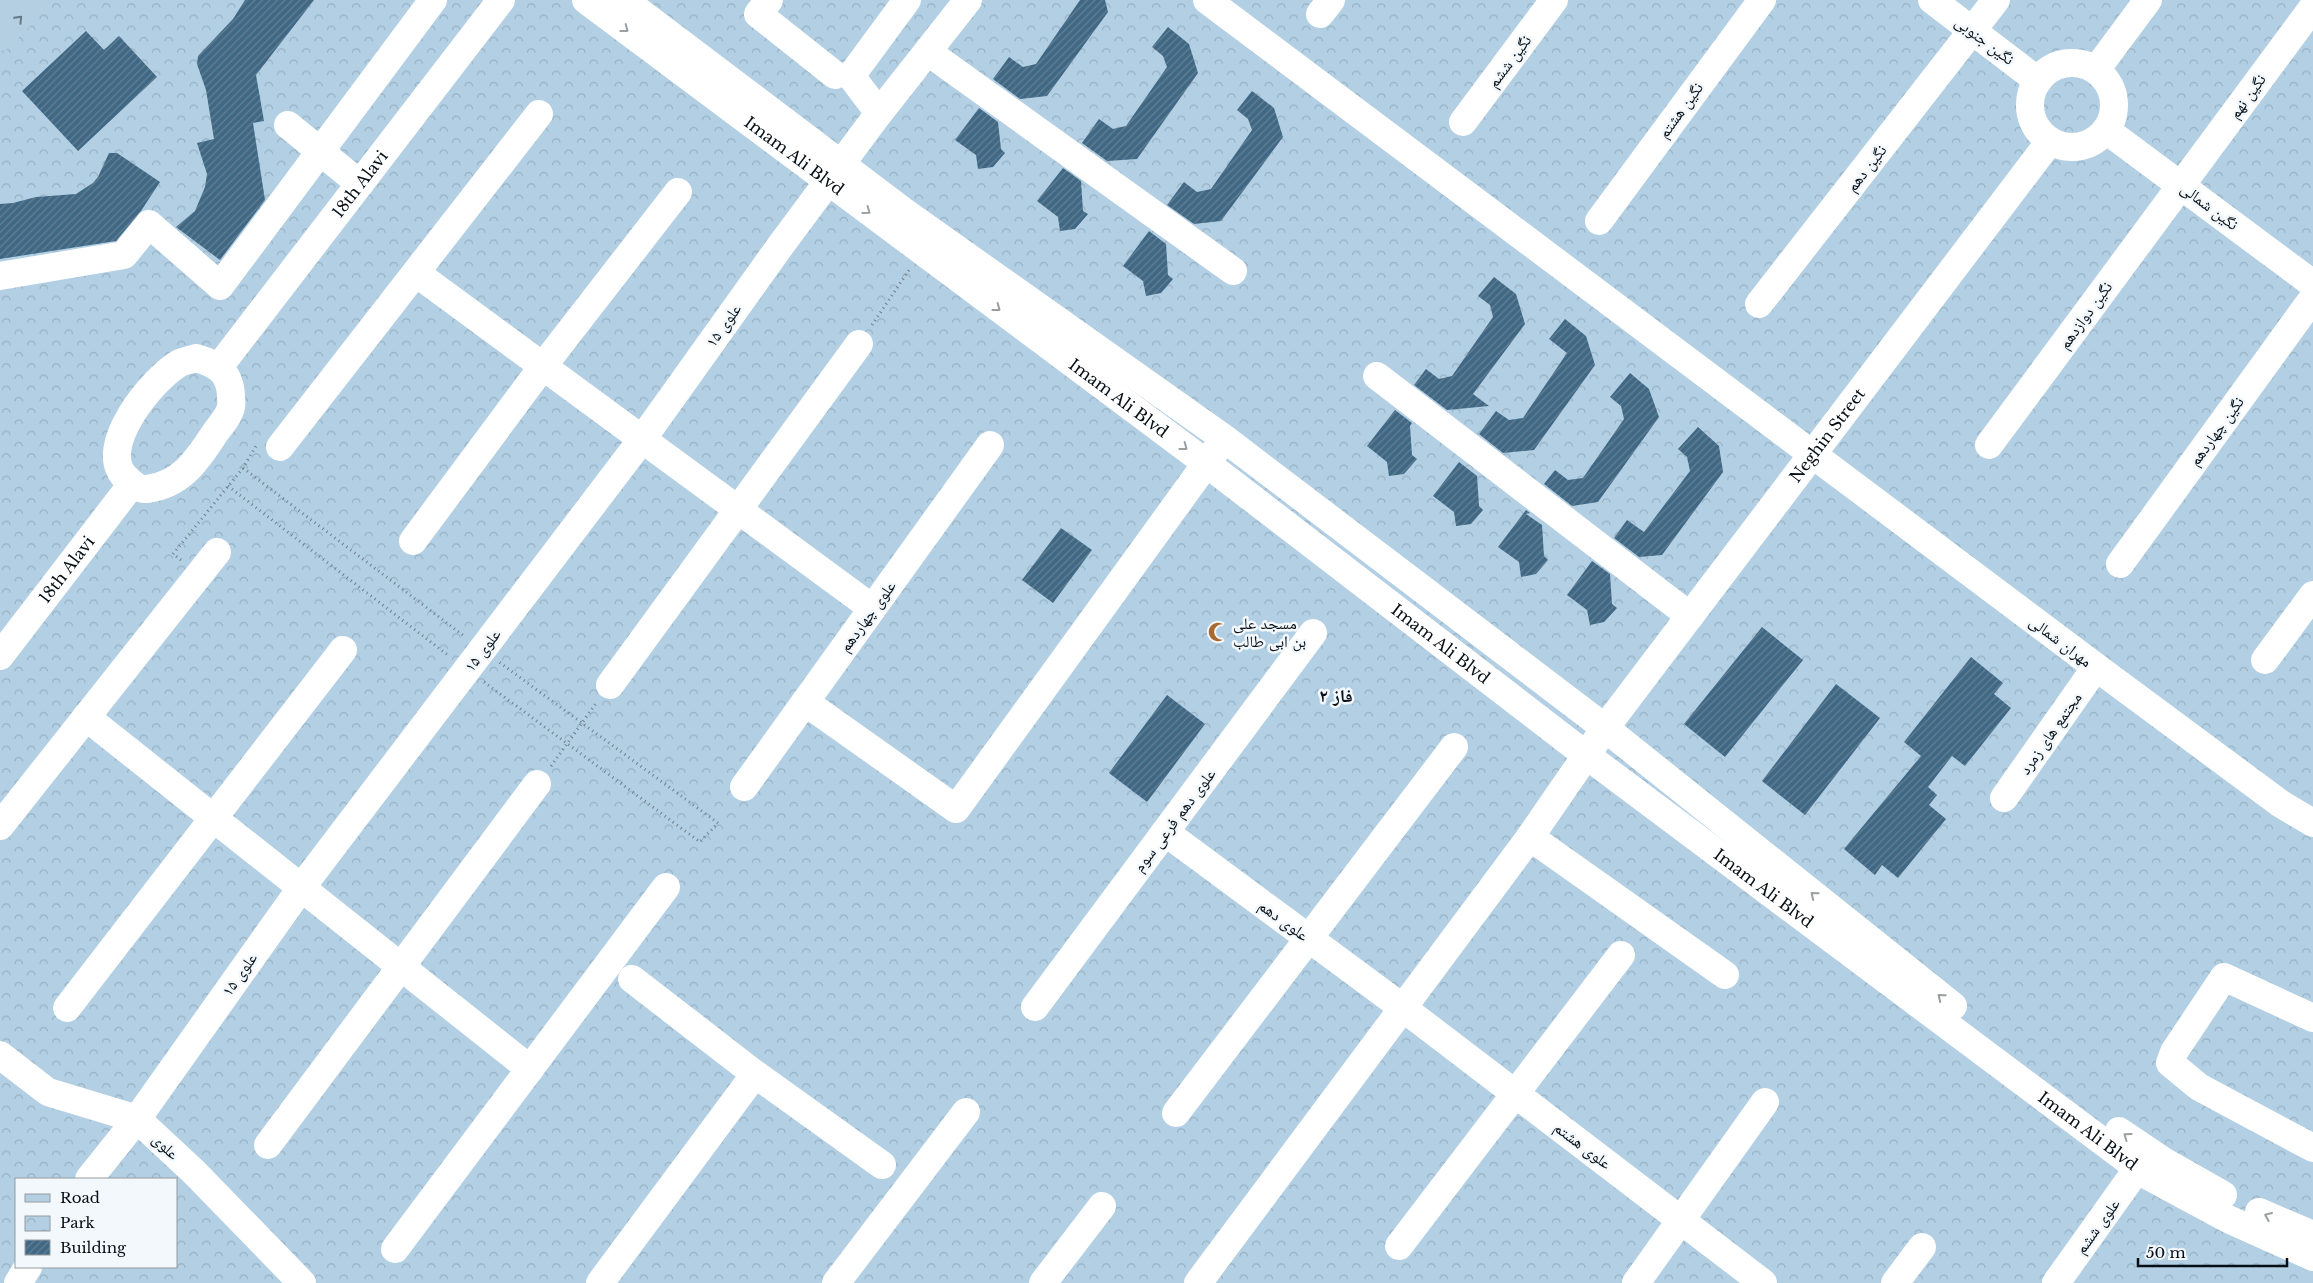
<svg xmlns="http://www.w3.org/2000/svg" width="2313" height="1283" viewBox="0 0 2313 1283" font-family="'Libre Baskerville','Noto Naskh Arabic',serif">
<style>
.park{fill:url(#park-crowns);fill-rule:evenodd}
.building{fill:url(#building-hatch)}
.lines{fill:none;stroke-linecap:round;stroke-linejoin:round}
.path{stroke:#6f7e89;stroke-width:3;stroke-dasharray:1 4;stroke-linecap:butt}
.minor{stroke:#fff;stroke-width:28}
.major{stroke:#b5cfe2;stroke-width:28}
.oneway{stroke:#667986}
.oneway2{stroke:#9b9fa1}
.labels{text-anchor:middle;stroke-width:5;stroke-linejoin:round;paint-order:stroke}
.street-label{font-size:16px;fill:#060f15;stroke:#f3f8fc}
.poi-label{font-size:16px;fill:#060f15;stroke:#f3f8fc;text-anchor:start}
.neighbourhood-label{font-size:18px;font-weight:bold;fill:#060f15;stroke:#f3f8fc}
</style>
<defs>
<pattern id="park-crowns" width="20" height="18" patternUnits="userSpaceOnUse" patternTransform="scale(1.25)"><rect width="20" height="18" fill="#b2cfe4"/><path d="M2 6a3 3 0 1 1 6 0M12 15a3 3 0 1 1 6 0" fill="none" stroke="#98b1c3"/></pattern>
<pattern id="building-hatch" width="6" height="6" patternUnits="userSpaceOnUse" patternTransform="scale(1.25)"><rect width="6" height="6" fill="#406884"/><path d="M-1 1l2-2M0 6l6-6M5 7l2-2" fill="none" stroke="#638094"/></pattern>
</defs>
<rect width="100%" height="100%" fill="#d9edfd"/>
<!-- park -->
<path class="park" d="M0,0h2313v1283h-2313zM16,1179h160v88h-160z"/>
<!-- building -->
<path class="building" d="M245,0h69l-58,75 8,46 -11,2 12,77 -45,60 -44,-33 19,-16 10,-24 2,-13 -10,-31 17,-4 -8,-49 -9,-26 1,-8 35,-37z
M1080,0h25l3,12 -61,84 -27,3 -27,-20 16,-22 14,10 13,-3z
M1168,27l21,17 9,29 -61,86 -30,2 -25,-18 17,-24 14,10 13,-3 41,-59 -4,-11 -11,-9z
M86,31l18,19 15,-14 38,41 -79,74 -56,-60z
M1252,91l22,17 9,29 -62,84 -27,3 -27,-19 17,-23 13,10 14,-3 41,-59 -4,-11 -11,-9z
M979,108l19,14 3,27 4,4 -12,14 -15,2 -2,-14 -21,-15z
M109,153h8l43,29 -19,29 -25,30 -116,18v-55l13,-1 23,-6 40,-3 17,-11 5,-6z
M1063,168l18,13 2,30 5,3 -13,15 -15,2 -2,-14 -21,-16z
M1149,231l17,13 2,31 5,4 -12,14 -15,3 -3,-15 -20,-15z
M1494,277l22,17 9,30 -52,70 16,12 -42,4 -33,-25 12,-16 13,10 13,-3 41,-59 -3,-12 -12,-9z
M1565,319l21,17 9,29 -61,85 -31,3 -24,-19 17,-23 13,9 14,-2 44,-65 -18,-14z
M1630,373l19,16 10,28 -61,85 -26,4 -28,-22 11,-14 13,10 15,-2 41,-59 -3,-13 -11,-9z
M1395,410l17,13 -2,3 2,29 5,4 -13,15 -15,2 -2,-14 -20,-16z
M1698,427l21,19 4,26 -61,83 -23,2 -25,-19 13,-18 17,12 46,-61 -3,-14 -9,-8z
M1459,462l18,14 2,30 4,4 -12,14 -15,2 -2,-14 -21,-16z
M1526,510l4,3 -4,1 16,11 2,31 4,4 -12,14 -15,3 -2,-15 -21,-15z
M1061,528l31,22 -39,53 -31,-23z
M1592,561l18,13 2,30 5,4 -13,14 -14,3 -3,-15 -20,-15z
M1762,627l41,33 -78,97 -41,-33z
M1971,657l32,26 -9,11 17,14 -46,58 -13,-10 -24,31 9,8 -8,10 17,14 -48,59 -16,-13 -7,10 -31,-26 77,-93 -17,-14z
M1836,684l44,34 -75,97 -43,-34z
M1167,695l38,29 -58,78 -38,-29z"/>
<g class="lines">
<!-- path -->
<path class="path" d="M872,325l37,-55
M243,468l221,168
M228,486l221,170
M181,560l-8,-6 70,-86 13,-22
M484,682l216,160 18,-19 -219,-161
M551,766l46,-64"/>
<!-- minor -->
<g class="minor">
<path id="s1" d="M586,0l620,463 380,292 564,422 78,42 85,38"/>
<path d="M624,0l279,211 322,228 380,289 348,278"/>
<path d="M769,0l-11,14 77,61"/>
<path d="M1207,0l889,667 185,137 32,19"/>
<path d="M1932,0l106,81"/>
<path d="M1320,14l11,-14"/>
<path d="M928,52l305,219"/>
<circle cx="2072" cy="105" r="42"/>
<path d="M2096,70l52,-70"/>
<path d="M879,113l-28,-37 56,-76"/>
<path d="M1463,122l91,-122"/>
<path d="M288,125l72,59"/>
<path d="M2106,130l207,154"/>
<path d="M1599,221l163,-221"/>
<path d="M416,273l456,335"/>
<path d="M0,276l124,-21 25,-31 71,62 213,-286"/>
<path d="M1759,304l237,-304"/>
<path d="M196,358c21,6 34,14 35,38 0,3 1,8 0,11 -2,10 -13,21 -18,29 -17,26 -33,49 -66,53 -9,1 -16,-6 -22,-12 -29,-30 27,-97 53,-113 5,-3 12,-4 18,-6z"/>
<path id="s2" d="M219,367l282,-367"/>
<path d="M1377,376l313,240"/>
<path d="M1989,445l324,-438"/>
<path d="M280,447l259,-333"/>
<path d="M413,541l130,-175 135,-174"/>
<path d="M2120,564l193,-266"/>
<path id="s3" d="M0,656l132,-172"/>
<path d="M2265,660l48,-65"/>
<path d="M610,685l249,-341"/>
<path d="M805,702l151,107 260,-359"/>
<path d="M86,717l444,352"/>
<path d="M744,787l246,-342"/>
<path d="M2004,798l92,-131"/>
<path d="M0,826l217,-274"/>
<path d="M1165,832l238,176 360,275"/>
<path d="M1530,837l195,138"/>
<path d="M632,979l123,95 127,91"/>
<path d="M1035,1007l278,-374"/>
<path d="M67,1008l276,-358"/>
<path d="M2313,1018l-89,-41 -50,75 -4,11 29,24 114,61"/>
<path d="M0,1055l48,37 89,27 57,53 108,111"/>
<path d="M1176,1113l278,-366"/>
<path d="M2119,1131l46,31 58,33"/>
<path d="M268,1145l269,-361"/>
<path d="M89,1179l48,-60 164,-231 342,-450 135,-189 101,-136 89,-113"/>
<path d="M2259,1212l54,23"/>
<path d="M1399,1246l222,-291"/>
<path d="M395,1249l271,-362"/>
<path d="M18,1283l10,-16"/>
<path d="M600,1283l155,-209"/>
<path d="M836,1283l130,-171"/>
<path d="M1043,1283l59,-77"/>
<path id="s4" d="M1198,1283l332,-446 75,-109 445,-587"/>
<path d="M1636,1283l129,-181"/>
<path d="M1895,1283l27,-36"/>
<path d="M2056,1283l92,-129"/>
</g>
<!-- major -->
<path class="major" d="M0,1l1,-1
M0,37l36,-37"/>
</g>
<!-- one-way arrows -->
<defs><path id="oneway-chevron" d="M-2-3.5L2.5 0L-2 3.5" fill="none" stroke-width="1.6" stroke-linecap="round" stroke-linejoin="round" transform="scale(1.25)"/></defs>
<use class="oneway" href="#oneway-chevron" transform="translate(19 19) rotate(-46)"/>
<g class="oneway2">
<use href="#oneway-chevron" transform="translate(625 29) rotate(37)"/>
<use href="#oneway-chevron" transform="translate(867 211) rotate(36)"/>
<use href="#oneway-chevron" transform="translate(997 308) rotate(37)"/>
<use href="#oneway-chevron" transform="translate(1184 447) rotate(37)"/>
<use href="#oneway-chevron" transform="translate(1814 895) rotate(-141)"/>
<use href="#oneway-chevron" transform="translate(1941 997) rotate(-141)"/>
<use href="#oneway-chevron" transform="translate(2127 1136) rotate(-144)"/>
<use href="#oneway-chevron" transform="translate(2268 1216) rotate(-157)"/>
</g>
<!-- icons -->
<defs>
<symbol id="mosque-bare" viewBox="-9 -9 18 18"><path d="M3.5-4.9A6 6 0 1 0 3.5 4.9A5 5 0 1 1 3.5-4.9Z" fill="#a86a30" stroke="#f3f8fc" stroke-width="2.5" paint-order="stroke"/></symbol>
</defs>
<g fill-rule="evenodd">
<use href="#mosque-bare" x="1204" y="618" width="28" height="28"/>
</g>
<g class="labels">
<!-- street labels -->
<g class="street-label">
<text transform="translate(1985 40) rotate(37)" y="6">نگین جنوبی</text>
<text transform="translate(1509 61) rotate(-53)" y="6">نگین ششم</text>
<text transform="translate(2247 96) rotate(-54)" y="6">نگین نهم</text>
<text transform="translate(1680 110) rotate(-54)" y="6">نگین هشتم</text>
<text dy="6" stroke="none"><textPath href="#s1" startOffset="260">Imam Ali Blvd</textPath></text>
<text transform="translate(1866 168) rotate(-52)" y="6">نگین دهم</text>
<text dy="6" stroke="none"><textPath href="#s2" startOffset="231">18th Alavi</textPath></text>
<text transform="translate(2210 206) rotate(37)" y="6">نگین شمالی</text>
<text transform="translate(2085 315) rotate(-54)" y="6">نگین دوازدهم</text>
<text transform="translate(723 325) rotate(-55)" y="6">علوی ۱۵</text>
<text dy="6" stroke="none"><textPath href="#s1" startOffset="665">Imam Ali Blvd</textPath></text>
<text transform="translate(2216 431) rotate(-54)" y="6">نگین چهاردهم</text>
<text dy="6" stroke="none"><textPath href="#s4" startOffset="1056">Neghin Street</textPath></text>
<text dy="6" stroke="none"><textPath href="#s3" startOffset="109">18th Alavi</textPath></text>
<text transform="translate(867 616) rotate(-54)" y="6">علوی چهاردهم</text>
<text transform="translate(2061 641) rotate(37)" y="6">مهران شمالی</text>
<text dy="6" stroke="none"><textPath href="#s1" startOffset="1070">Imam Ali Blvd</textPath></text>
<text transform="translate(482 650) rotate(-53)" y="6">علوی ۱۵</text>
<text transform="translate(2050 733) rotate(-55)" y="6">مجتمع های زمرد</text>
<text transform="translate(1174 820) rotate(-53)" y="6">علوی دهم فرعی سوم</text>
<text dy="6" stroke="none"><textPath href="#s1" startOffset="1475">Imam Ali Blvd</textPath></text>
<text transform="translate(1284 920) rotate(36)" y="6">علوی دهم</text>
<text transform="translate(239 974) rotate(-55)" y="6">علوی ۱۵</text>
<text dy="6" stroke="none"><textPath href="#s1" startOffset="1880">Imam Ali Blvd</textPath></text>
<text transform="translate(1583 1145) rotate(37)" y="6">علوی هشتم</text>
<text transform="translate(166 1146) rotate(43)" y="6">علوی</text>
<text transform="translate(2097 1226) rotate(-54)" y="6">علوی ششم</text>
</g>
<!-- poi labels -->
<g class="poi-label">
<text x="1233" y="629">مسجد علی<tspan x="1233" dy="18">بن ابی طالب</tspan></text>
</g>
<!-- neighbourhood labels -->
<g class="neighbourhood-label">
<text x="1336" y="702">فاز ۲</text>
</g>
</g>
<!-- legend -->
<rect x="15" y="1178" width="162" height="90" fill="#f3f8fc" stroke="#949ba0"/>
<rect x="25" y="1194" width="25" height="8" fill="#b5cfe2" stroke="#949ba0"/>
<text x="60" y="1203" font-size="15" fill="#060f15">Road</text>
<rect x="25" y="1216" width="25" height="15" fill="url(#park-crowns)" stroke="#949ba0"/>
<text x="60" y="1228" font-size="15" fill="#060f15">Park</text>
<rect x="25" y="1240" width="25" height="15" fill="url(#building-hatch)" stroke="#949ba0"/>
<text x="60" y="1253" font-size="15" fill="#060f15">Building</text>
<!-- scale -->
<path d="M2138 1258v8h149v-8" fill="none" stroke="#060f15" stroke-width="2.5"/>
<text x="2146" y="1258" font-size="15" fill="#060f15" stroke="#f3f8fc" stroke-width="4" paint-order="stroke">50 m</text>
</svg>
